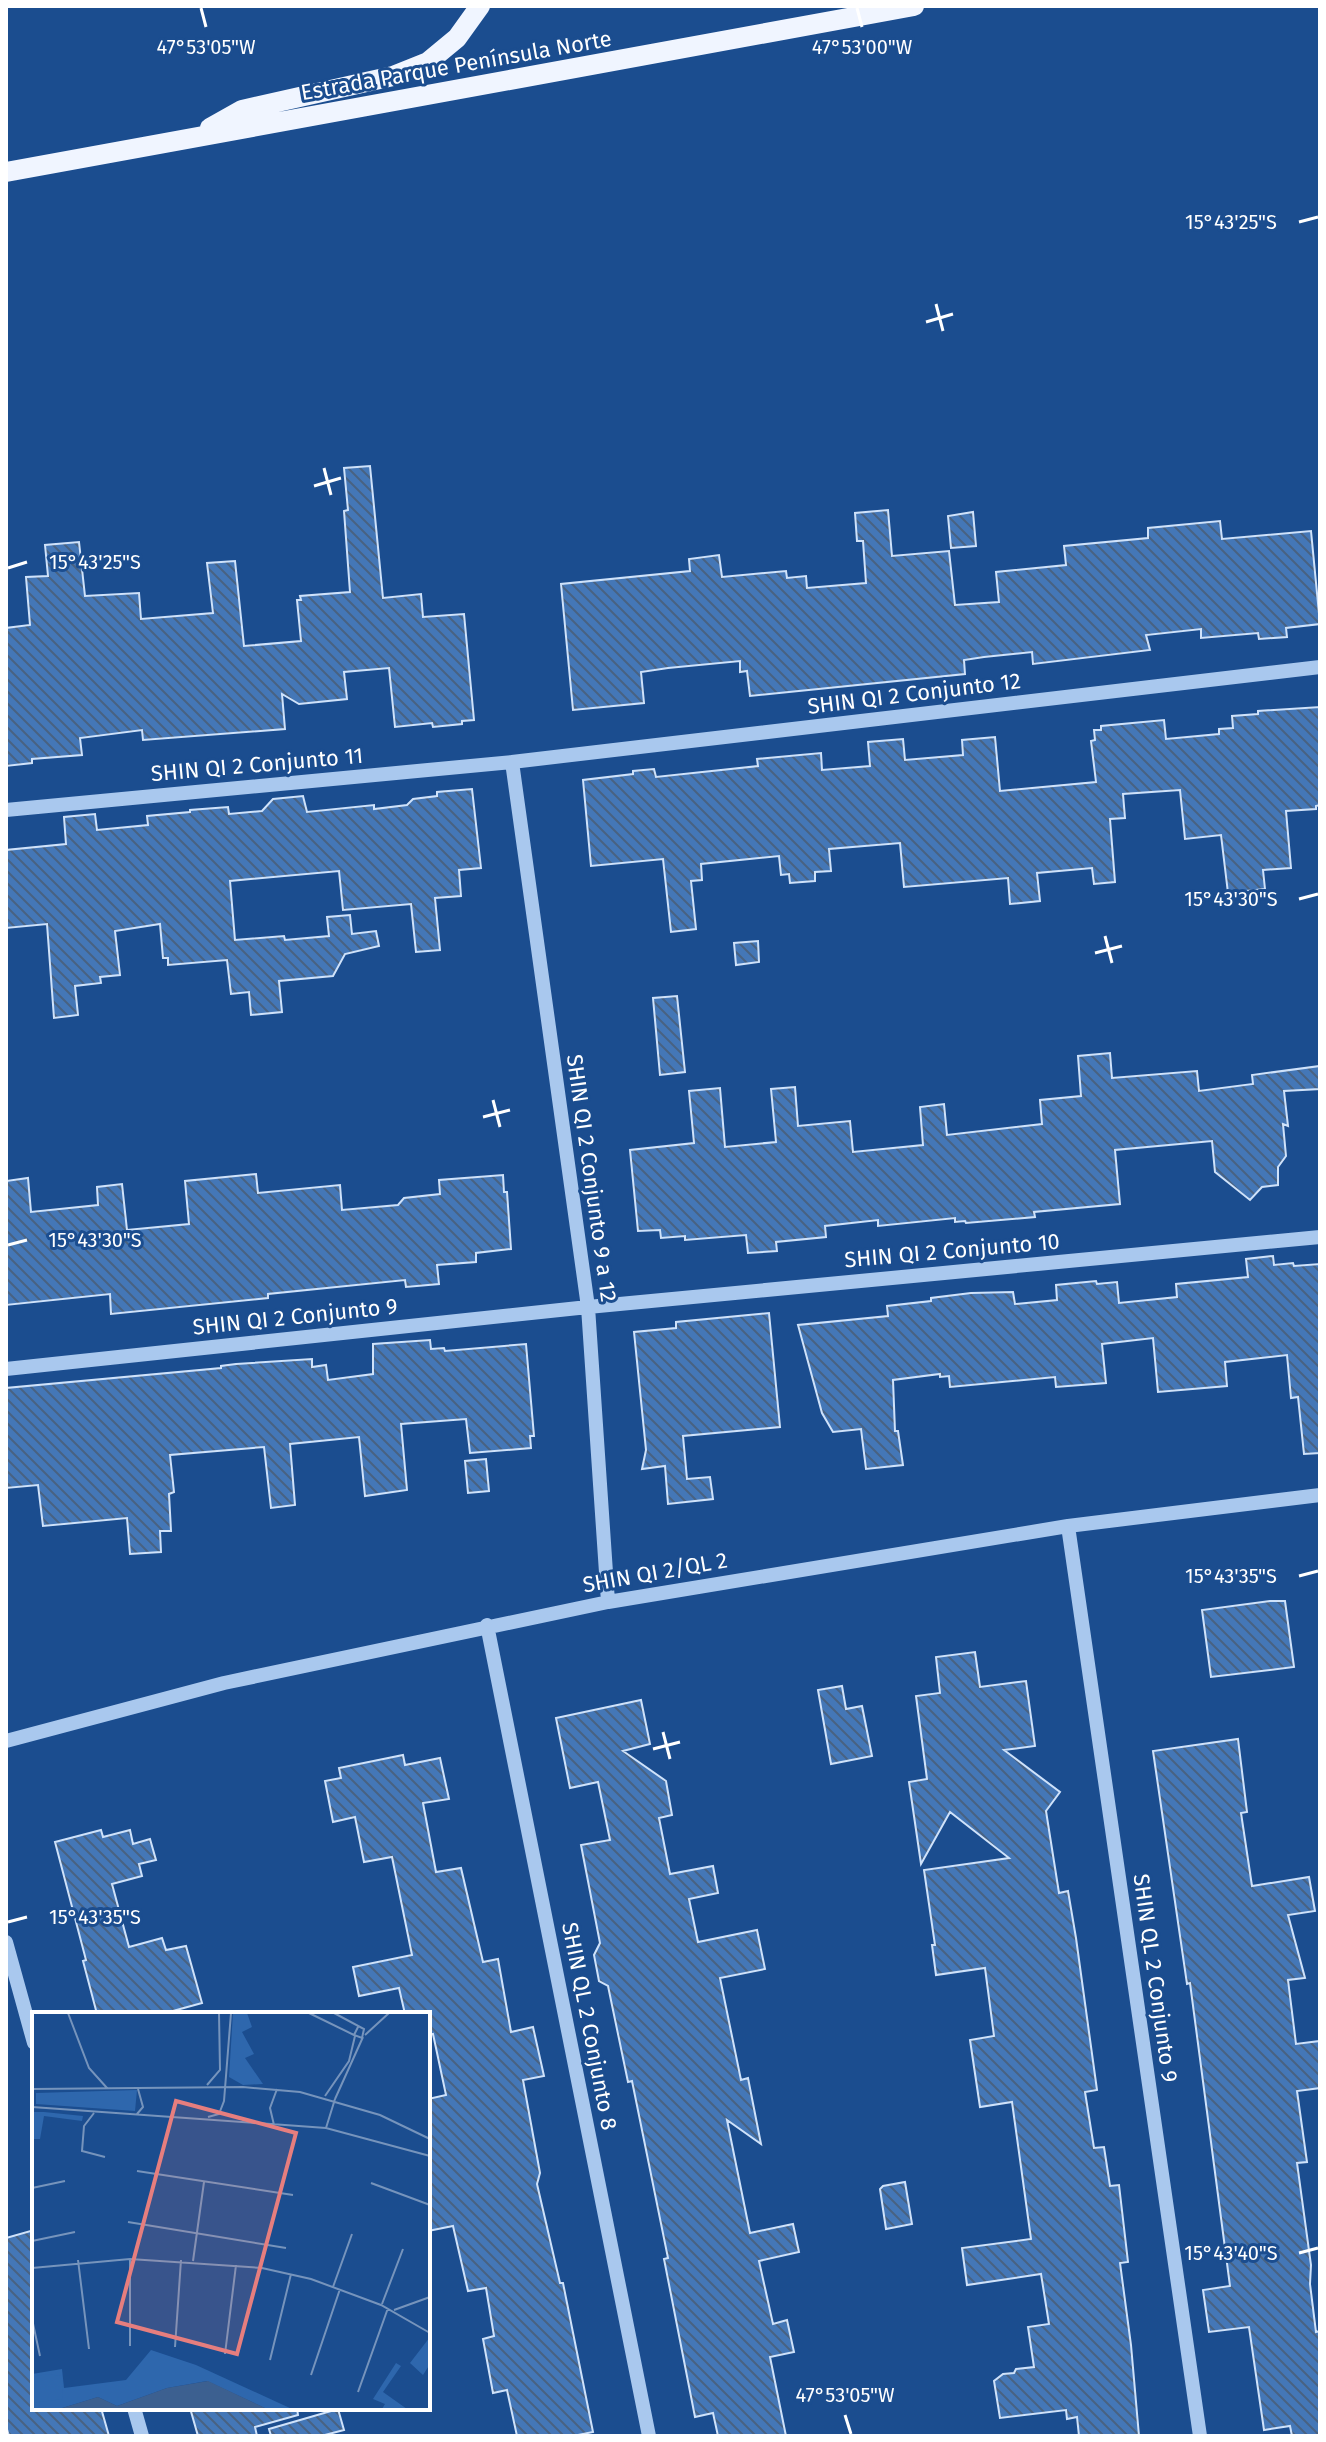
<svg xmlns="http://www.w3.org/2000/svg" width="1326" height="2442" viewBox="0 0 1326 2442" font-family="'Fira Sans',sans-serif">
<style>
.building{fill:url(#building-back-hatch);stroke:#cfe2fa;stroke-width:2}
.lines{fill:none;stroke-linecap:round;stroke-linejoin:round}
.minor{stroke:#a9c8ee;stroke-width:14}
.major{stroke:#f0f5ff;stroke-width:20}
.ticks{fill:none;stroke:#fff;stroke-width:3}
.labels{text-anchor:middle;stroke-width:6;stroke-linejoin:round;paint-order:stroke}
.street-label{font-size:22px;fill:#fff;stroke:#1b4d8f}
.inset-road{fill:none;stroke:#7694bc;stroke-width:2}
.view{fill:#e67e7e;fill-opacity:0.15;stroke:#e67e7e;stroke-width:4}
.inset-edge{fill:none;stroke:#fff;stroke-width:4}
.ticks-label{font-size:20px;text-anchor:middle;fill:#fff;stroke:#1b4d8f;stroke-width:6;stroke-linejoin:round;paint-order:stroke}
</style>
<defs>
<pattern id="building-back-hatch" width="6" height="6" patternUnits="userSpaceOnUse" patternTransform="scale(2)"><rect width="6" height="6" fill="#4477b7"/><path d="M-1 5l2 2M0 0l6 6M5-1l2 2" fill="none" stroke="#486282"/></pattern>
</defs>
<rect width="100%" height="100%" fill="#1b4d8f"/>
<!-- building -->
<path class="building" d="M370,466l13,132 38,-4 2,23 41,-3 10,106 -12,1v3l-29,3 -1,-4 -37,4 -6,-59 -45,4 3,27 -48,5 -17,-10 3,35 -142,11 -1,-10 -62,8 2,17 -50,4v4l-26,3v-138l24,-3 -4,-48 22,-1 -3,-31 34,-3 6,54 54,-3 2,26 72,-6 -6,-50 28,-2 9,85 57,-5 -4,-41h4l-1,-4 50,-4 -6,-81 4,-1 -4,-42z
M888,510l4,46 57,-5 6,54 44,-3 -3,-30 70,-7 -2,-19 84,-8v-10l72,-7 2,18 89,-8 9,93 -34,4 1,9 -28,2 -1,-6 -57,5v-9l-55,6 4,15 -117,14 -1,-12 -48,5 -20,3 1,14 -215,22 -3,-25 -7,1v-11l-72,7 -27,4 3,31 -71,7 -12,-126 129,-13 -1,-12 30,-4 3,22 64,-6 1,7 19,-2 1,12 59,-5 -3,-42h-6l-2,-28z
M973,512l3,34 -25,2 -3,-32z
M1320,707v98l-4,1v3l-30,2 5,57 -28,2 2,19 -37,4 -7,-58 -36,4 -5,-49 -57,4 2,24 -15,1 5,63 -21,2 -2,-16 -55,5 3,28 -30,3 -2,-26 -104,9 -4,-44 -71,6 2,22 -16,1v9l-25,2 -1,-9 -8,1 -2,-19 -78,8 1,16 -11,1 5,48 -25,3 -8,-73 -72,7 -8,-86 50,-6v-3l21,-2 2,8 102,-11 -1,-7 64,-6 1,17 48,-4 -2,-24 35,-3 2,21 58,-5 -1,-15 33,-3 5,54 96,-9 -5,-41 4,-1 -1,-10h7v-4l63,-6 2,19 53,-5v-5l14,-1 -1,-12 26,-2v-3z
M472,789l9,79 -22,2 2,26 -26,2 5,52 -24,2 -5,-48 -68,6 -4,-39 -109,10 5,59 49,-4 1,4 44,-4 -2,-19 23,-2 2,19 24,-3 3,15 -34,8 -12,22 -54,5 3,31 -31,3 -2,-23 -18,2 -4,-34 -59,5v-7h-5l-3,-34 -45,7 5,44 -20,2 1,6 -26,3 3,29 -24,3 -7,-94 -41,4v-78l60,-6 -2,-27 31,-3 2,16 51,-5 -1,-9 43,-4v-2l38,-3 1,7 33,-3 11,-12 30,-3 4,16 67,-7v4l33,-4 6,-6 24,-3v-4z
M758,941l1,21 -23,3 -2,-22z
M677,996l8,76 -25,3 -7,-77z
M1110,1053l2,25 85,-7 2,20 54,-7 -1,-9 68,-9v23l-36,2 4,35 -5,-2 3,32 -8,11v18l-16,2 -12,13 -35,-28 -3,-31 -97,9 5,54 -86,8 1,5 -69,6 -1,-2 -10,1v-4l-77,8v-6l-53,6 1,11 -50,5 1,9 -29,2 -2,-18 -61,5v-4l-24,2 -1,-8 -22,1 -8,-81 64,-7 -5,-52 31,-3 5,59 51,-5 -5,-53 24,-2 3,39 52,-5 3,31 70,-7 -3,-38 24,-3 3,31 95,-11 -2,-24 41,-4 -3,-40z
M256,1174l2,19 82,-8 2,25 56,-5 6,-7 36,-4 -1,-14 64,-5 1,17h3l4,57 -35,4v9l-39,3 2,19 -33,3 -1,-7 -137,14v4l-157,16 -1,-20 -104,11v-124l22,-3 3,34 67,-7 -1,-18 25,-3 5,46 62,-6 -4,-43z
M1273,1256l1,9 19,-2 1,3 26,-2v189l-16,1 -6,-57 -7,1 -4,-43 -62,7 2,24 -69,6 -5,-54 -51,6 4,39 -50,4 -1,-10 -105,10 -1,-11 -9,1v-3l-47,6 2,51h3l5,34 -37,4 -5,-40 -28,3 -11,-19 -24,-88 90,-9 -1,-10 44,-5v-3l40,-5 42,-1 2,12 42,-4 -1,-15 40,-4 1,3 20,-2 2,21 58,-6 -1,-13 72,-7 -2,-18z
M769,1313l11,114 -97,9 4,43 23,-2 3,22 -45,5 -3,-38 -23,3 4,-19 -12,-118 42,-4v-6z
M430,1340l1,9 13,-1 1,3 81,-7 8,92h-4l1,12 -61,5 -4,-34 -65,5 6,66 -42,6 -6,-59 -69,7 5,61 -24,3 -7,-61 -94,8 4,37 -5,2 2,37h-11l1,21 -31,2 -3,-36 -84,8 -5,-41 -32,3v-100l215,-20v-2l15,-2 76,-5v8l14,-2 2,15 45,-6v-30z
M486,1459l3,32 -21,2 -3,-32z
M1270,1601h15l9,66 -83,10 -9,-67z
M975,1652l5,35 46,-6 9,65 -31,4 56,42 -14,19 13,82 9,-2 8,47 21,152 -12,2 9,56 10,-1 6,39 9,-1 9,77 -8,1 11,82 8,91h-60l-2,-19 -10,2 -1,-9 -66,8 -6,-37 9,-7 11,-1 2,-4 18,-2 -6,-40 21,-3 -8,-50 -74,11 -5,-37 69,-9 -19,-137 -32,5 -10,-67 24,-4 -9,-68 -49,7 -4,-30h3l-11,-75 85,-12 -59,-46 -29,52 -12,-82 18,-3 -11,-83 24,-3 -4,-36z
M842,1686l4,23 16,-3 10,50 -41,8 -13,-74z
M641,1700l9,44 -27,7 43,30 6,34 -13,3 11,56 43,-8 5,27 -29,6 9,43 59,-12 8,39 -45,9 21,102 7,-2 13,66 -34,-24 23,113 43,-9 6,28 -40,9 14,63 14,-4 7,32 -24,5 16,79h-68l-5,-23 -18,4 -31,-158 4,-1 -36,-177 -4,1 -20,-96 -9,-5 -5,-26 6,-12 -19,-98 29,-5 -12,-58 -28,6 -14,-70z
M1238,1739l9,73 -6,1 11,73 57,-9 6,34 -27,4 17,63 -17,2 8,64 24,-3v47l-23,3 10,71 -10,1 14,102 -1,19 6,48 4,-1v105h-28l-2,-10 -26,4 -15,-103 -40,5 -6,-42 27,-4 -40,-303 -3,1 -34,-233z
M403,1755l2,10 35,-7 9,41 -26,4 13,69 25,-4 22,94 15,-3 13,73 22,-5 11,49 -21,4 17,93 -3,11 23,99h3l30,149 -20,4h-56l-10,-46 -14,3 -10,-54 11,-3 -8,-48 -18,3 -15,-65 -25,5v-132l18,-4 -13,-61 -5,1v-21h-23l-6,-26 -40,8 -6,-29 59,-12 -20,-98 -28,5 -9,-45 -22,5 -8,-41 16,-3 -2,-10z
M101,1830l2,7 27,-7 3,14 17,-5 6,21 -17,4 3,12 -30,8 17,63 33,-9 4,12 20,-4 16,57 -40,11h-65l-14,-53 3,-1 -31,-118z
M905,2182l7,42 -26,5 -6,-40 3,-3z
M34,2230v178h67l8,28h-100l-3,-10v-188z
M190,2408h107l1,7 -43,12 2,9h-59z
M338,2409l6,21 -23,6h-50l-2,-7z"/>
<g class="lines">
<!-- minor -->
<path class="minor" d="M512,762l76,545 20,295
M6,810l506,-48 808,-95
M6,1369l582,-62 732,-70
M1068,1526l132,910
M487,1625l162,811
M6,1741l218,-58 384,-81 460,-76 252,-31
M6,1942l28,101
M134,2408l8,28"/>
<!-- major -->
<path class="major" d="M210,128l32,-18 151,-34 35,-14 29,-24 23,-32
M6,172l908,-166"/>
</g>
<!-- ticks -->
<path class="ticks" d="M201,8l5,19M857,8l5,19M1299,222l19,-5M936,304l7,27M926,322l27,-8M324,468l7,27M314,486l27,-8M8,568l19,-6M1299,899l19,-5M1105,936l7,27M1095,953l27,-7M493,1100l7,27M483,1117l27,-7M8,1245l19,-5M1299,1576l19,-5M663,1732l7,27M653,1749l27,-7M8,1922l19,-5M1299,2253l19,-5M845,2415l6,19"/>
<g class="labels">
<!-- street labels -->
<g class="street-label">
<text transform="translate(456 65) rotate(-10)" y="8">Estrada Parque Península Norte</text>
<text transform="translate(914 693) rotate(-7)" y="8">SHIN QI 2 Conjunto 12</text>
<text transform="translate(257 764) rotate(-5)" y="8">SHIN QI 2 Conjunto 11</text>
<text transform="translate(592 1178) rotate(82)" y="8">SHIN QI 2 Conjunto 9 a 12</text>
<text transform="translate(952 1250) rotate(-5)" y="8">SHIN QI 2 Conjunto 10</text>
<text transform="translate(295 1316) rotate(-6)" y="8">SHIN QI 2 Conjunto 9</text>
<text transform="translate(655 1572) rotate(-10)" y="8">SHIN QI 2/QL 2</text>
<text transform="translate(1156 1978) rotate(82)" y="8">SHIN QL 2 Conjunto 9</text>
<text transform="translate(590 2026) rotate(79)" y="8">SHIN QL 2 Conjunto 8</text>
</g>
</g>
<!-- overview -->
<g transform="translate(32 2012)">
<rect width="398" height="398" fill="#1b4d8f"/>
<path d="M201,1h14l5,14 -10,5 12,22 -9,4 18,26 -20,1 -14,-8zM105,78l-2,21 -99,-7v-11zM0,100h12l39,4 -1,5 -38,-5 -4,23h-8zM398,325v27l-7,11 -13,-12zM119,338l45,15 96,44h-25l-60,-28 -40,7 -50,18 -19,-9 -39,12h-27v-35l30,-5 2,19 62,-8zM364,351l5,3 -18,26 24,17h-25l3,-5 -12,-5z" fill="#2e67ad"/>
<path d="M15,362l15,2 1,23 -31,4v-26z" fill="#2e67ad"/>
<path d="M176,369l59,28h-208l39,-12 19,9 50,-18z" fill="#3c6090"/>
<path class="inset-road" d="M36,1l21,55 18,20M277,1l45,22M302,1l30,16 -2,9 -8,-3 4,-8M333,23l24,-22M175,73l13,-15 -1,-57M0,77l211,-2 57,5 80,23 50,24M293,84l24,-35 6,-25M303,87l28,-62M0,95l294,21 104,28M62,101l-10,13 -2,25 23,6M105,102l6,-7 -5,-18M176,105l11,-3 5,-13 7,-88M242,113l-4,-17 7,-19M294,116l9,-29M105,159l156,24M339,171l59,22M0,176l33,-7M96,210l158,26M0,229l43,-9M98,247v87M46,248l11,89M161,249l11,-79M0,256l98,-9 132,9 49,11 70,26 49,28M301,275l19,-53M350,292l21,-55M362,298l36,-13M0,307l8,37M143,335l6,-87M193,342l11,-89M238,348l21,-86M279,363l29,-86M326,380l30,-84"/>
<path class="view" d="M144,89l120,32 -59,221 -120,-32z"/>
<rect width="398" height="398" class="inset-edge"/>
</g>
<g class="ticks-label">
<text x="206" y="54">47°53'05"W</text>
<text x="862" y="54">47°53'00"W</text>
<text x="1231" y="229">15°43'25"S</text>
<text x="95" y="569">15°43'25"S</text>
<text x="1231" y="906">15°43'30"S</text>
<text x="95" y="1247">15°43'30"S</text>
<text x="1231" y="1583">15°43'35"S</text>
<text x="95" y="1924">15°43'35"S</text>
<text x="1231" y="2260">15°43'40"S</text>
<text x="845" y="2402">47°53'05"W</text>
</g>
<!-- border -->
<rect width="1326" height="2442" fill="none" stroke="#ffffff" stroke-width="16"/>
</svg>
